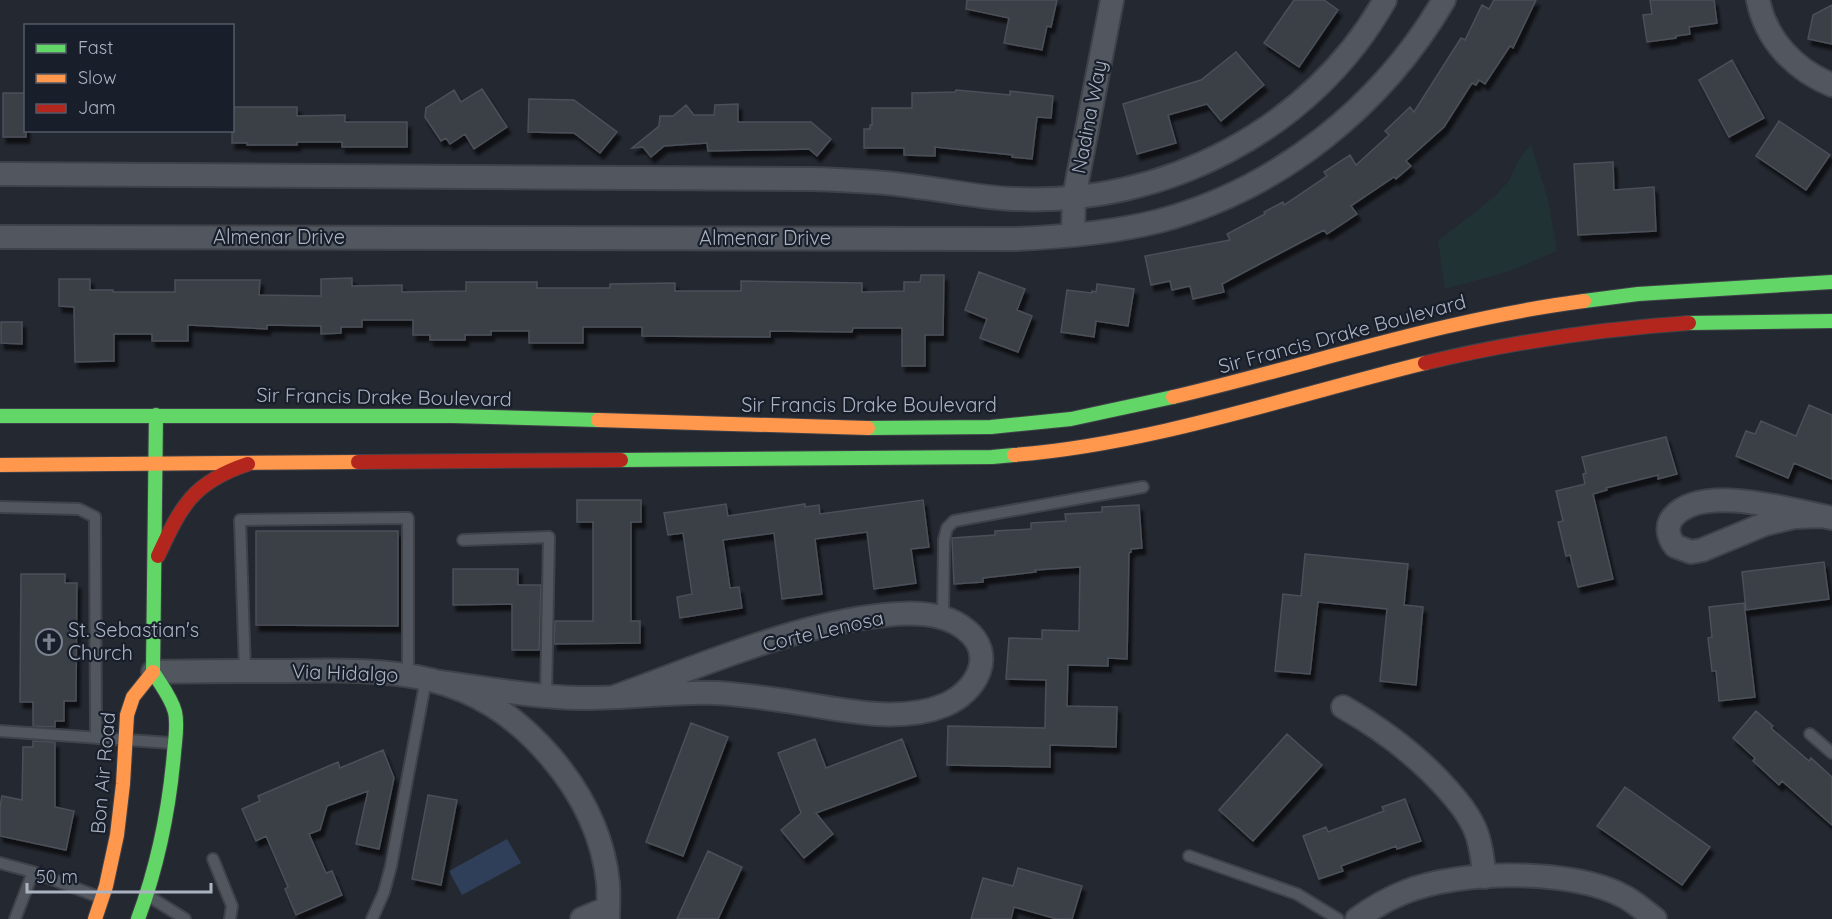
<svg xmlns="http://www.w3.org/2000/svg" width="1832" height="919" viewBox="0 0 1832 919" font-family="Quicksand,sans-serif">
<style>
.green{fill:#213235}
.water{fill:#303f59}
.building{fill:#3b3f47;stroke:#4b5058;stroke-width:1.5;filter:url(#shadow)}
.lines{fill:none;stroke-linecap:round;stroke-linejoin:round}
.lane-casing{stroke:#404249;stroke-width:14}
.street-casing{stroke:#404249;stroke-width:26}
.fast-casing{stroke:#404249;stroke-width:16}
.slow-casing{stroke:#404249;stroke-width:16}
.jam-casing{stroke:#404249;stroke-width:16}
.lane{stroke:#52575f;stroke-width:10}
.street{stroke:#52575f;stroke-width:22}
.fast{stroke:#63d668;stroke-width:14}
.slow{stroke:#ff974d;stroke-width:14}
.jam{stroke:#b3261e;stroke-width:14}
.labels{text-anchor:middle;stroke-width:4.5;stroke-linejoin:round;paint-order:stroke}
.street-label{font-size:20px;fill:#abb3c3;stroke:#181e2a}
.poi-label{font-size:20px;fill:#abb3c3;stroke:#181e2a;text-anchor:start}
</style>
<defs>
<filter id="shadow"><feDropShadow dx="3.5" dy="6" stdDeviation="1.5" flood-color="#0009"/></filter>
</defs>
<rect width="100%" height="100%" fill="#242830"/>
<!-- green -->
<path class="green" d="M1531,145l17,55 9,51 -47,20 -65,18 -7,-48 56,-44 15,-16 10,-22z"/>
<!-- water -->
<path class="water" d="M507,839l14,24 -59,32 -13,-24z"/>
<!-- building -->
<path class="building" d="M967,0h90l-6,27 -4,-1 -5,24 -38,-7 5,-25 -43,-9z
M1294,0h30l14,10 -39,57 -35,-24z
M1494,0h42l-23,48 -3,-2 -25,38 -6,-4 -3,5 -4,-2 -28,44 -38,34 5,5 -15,13 -2,-2 -43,29 6,8 -30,20 -3,-4 -102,54 2,8 -31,7 -3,-13 -18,4 -2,-9 -19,4 -6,-29 85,-16 -3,-6 38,-20 -1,-2 19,-10 1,3 43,-29 -3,-4 26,-17 6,10 33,-30 -4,-4 25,-24 4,5 47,-74 4,2 17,-35 7,4z
M1650,0h64l3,23 -28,4 1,7 -14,2v2l-29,4 -4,-27 9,-1z
M1832,5v39l-24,-5 5,-24z
M1236,52l28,33 -43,36 -14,-17 -39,11 8,28 -39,11 -14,-50 78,-24z
M1732,60l32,58 -35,19 -30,-57z
M482,89l25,38 -33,22 -9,-15 -15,10 -4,-6 -5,3 -16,-24 1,-9 28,-18 7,12z
M956,90l54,5v-4l43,5 -2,22 -14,-1 -5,42 -20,-2 1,-2 -78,-8v9l-31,-1v-7h-40v-19h6v-4h2v-17h40v-15l43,-1z
M3,93h23v44h-23z
M529,99l45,1 43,32 -17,21 -26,-20 -46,-1z
M738,104v18h73l20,17 -14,17 -8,-7 -101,2 -1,-8 -43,3 -13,11 -8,-10 -11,1 27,-22 1,-10h13l13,-11 8,10h20l1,-10z
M232,107h65v9l48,-1v7h62v25h-65v-5h-45v3h-50v-2h-15z
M1779,121l51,34 -24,35 -50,-34z
M1613,162l1,28 40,-3 2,44 -78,4 -4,-71z
M979,272l46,17 -8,21 15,6 -14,36 -38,-14 7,-19 -22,-9z
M921,275h23l-1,60h-18v31h-23v-38h-49l-1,4 -82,-1v6l-128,-1v-9h-59v16h-54v-12h-38v4h-26v5h-35v-5h-17v-15h-51v7h-21v6l-20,1v-8l-54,-1v4l-79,-4v16h-36v-7h-38v27l-39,1 -1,-55 -15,-1v-27h31v11h23v2h62v-12h85l-1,15 62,1v-17l31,-1v8l50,-1v7l64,-1v-9h71v6h73v-4l65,-1v8h66v-10l121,2v9l42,-1v-9h16z
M1097,284l37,5 -6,37 -32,-5 -2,16 -33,-5 6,-42 25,3v-2l4,1z
M1,322h21v22l-21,-1z
M1809,405l23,10v64l-38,-16 -6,15 -52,-22 10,-25 9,3 6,-13 35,15z
M1666,437l11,37 -19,5v-4l-52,13 1,2 -14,4 20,85 -35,8 -8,-32 -4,1 -8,-34 5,-1 -7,-30 29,-7 -2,-10 3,-1 -4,-16z
M577,500h64v22h-10v99h9v22l-86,1 1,-23h38v-99h-16z
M923,500l6,47 -18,2 5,34 -42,6 -7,-57 -52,7 7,55 -40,5 -8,-66 -51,7 7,48 9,-1 3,21 -62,10 -3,-21 15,-3 -9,-61 -15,2 -4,-22 62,-9 2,12 77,-12v3l14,-2 1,9z
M1139,505l3,43 -11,1v3l-2,1 -2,106 -19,-1v8l-40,-1 -1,41 50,1 -1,40 -66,-2v22l-103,-2 1,-39 97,2 1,-48 -40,-1 3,-41 33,1v-9l37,1 1,-64 -45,3 1,2 -53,6v4l-29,2 -2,-46 43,-3v-4l36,-2v-6l35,-2 -1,-7 37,-2v-5z
M256,531h142v95l-142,-1z
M1305,554l103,10 -4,41 19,2 -7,78 -36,-4 7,-72 -69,-7 -8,72 -35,-3 8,-77 18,2z
M1824,562l5,37 -83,11 -4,-38z
M453,569h65v16h23l-2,65h-27v-46l-59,1z
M21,574h44v9h12l-1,118h-12v20h-9v6l-22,-1v-24h-13z
M1744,603l11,94 -36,4 -3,-30h-4l-4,-33 4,-1 -3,-30z
M1756,711l17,15 -2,2 38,33 2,-3 21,19v48l-50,-44 -3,4 -26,-24 2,-3 -22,-20z
M691,723l37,14 -45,119 -37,-14z
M1287,734l35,31 -69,76 -34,-31z
M815,739l11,29 76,-29 14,37 -100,37 17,21 -29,24 -23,-28 20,-17 -23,-60z
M33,741l22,1v65l19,4 -8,39 -66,-14v-29l2,-11 20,4 1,-53h10z
M383,750l11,28 -15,71 -23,-5 12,-53 -41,15 -7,24 -11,4 17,39 6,-2 10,24 -46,20 -11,-26 3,-2 -22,-51 -10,5 -14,-32 18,-8 -2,-5 80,-34 2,6z
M1625,787l85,60 -28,38 -85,-59z
M428,795l29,5 -16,85 -29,-6z
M1405,799l16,42 -24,8 -1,-3 -55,20 2,5 -24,8 -16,-43 23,-9 2,5 56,-21 -2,-4z
M708,851l34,16 -24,52h-41z
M1018,868l64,18 -10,33h-15l-43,-12 -3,12h-40l12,-41 30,8z"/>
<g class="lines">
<defs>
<path id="lane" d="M0,507l79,2 16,8 1,221
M463,540l86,-3 -3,158
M943,618l1,-78 3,-12 7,-7 189,-34
M245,671l-5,-151 168,-2v157
M0,731l171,12
M1810,734l22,19
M1189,856l108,38 41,25
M213,859l19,47 -2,13
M0,863l33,9 66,25
M150,897l35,22
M15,919l18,-47
M372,919l12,-27 7,-26 35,-187"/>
<path id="street" d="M1758,0c8,40 37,70 74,85
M0,174l811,5c33,1 67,2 100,7 35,4 69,12 104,13 148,7 297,-69 370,-199
M1073,235l1,-38 38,-197
M0,237l1015,2c48,-2 97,-6 144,-18 120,-32 223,-115 285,-221
M1822,516l-28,1 -29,7 -63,26 -11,2 -16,-6c-7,-9 -10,-21 -1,-30 29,-33 120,-5 158,2
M153,672c45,-1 91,-1 136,-1 107,-2 186,-2 261,85 31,36 53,79 58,127 1,12 0,24 0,36
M439,682c47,6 94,15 141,16 46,1 91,-7 137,-5 29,2 58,6 88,11 44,7 96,19 140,1 31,-13 53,-51 20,-76 -21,-17 -54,-17 -80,-14 -90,9 -187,52 -271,82
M1343,707c41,23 74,48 105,83 9,10 18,21 24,33 9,16 10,36 13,54
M582,919l26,-11
M1357,919c15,-11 30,-20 48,-27 54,-22 169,-24 220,5 11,6 21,15 30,22"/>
<path id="fast" d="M1584,301l54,-7 194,-12
M1689,323l143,-2
M0,416h453l145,4
M868,428l123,-1 80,-8 102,-22
M621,460l371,-3 22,-2
M138,919c20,-54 31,-108 36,-166 1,-13 4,-28 1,-41 -4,-15 -14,-27 -22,-40l3,-257"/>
<path id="slow" d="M1173,397c137,-32 271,-78 411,-96
M598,420l270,8
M1014,455c138,-11 277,-59 411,-92
M0,465l358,-3
M95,919l11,-33 11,-51 6,-51 4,-69 6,-18 20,-25"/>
<path id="jam" d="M1425,363c87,-21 175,-34 264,-40
M358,462l263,-2
M158,556c23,-50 35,-74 90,-92"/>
</defs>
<!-- lane casing -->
<use href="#lane" class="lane-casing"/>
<!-- street casing -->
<use href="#street" class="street-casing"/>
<!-- fast casing -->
<use href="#fast" class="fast-casing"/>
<!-- slow casing -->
<use href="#slow" class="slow-casing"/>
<!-- jam casing -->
<use href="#jam" class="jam-casing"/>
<!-- lane -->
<use href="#lane" class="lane"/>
<!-- street -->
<use href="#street" class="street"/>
<!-- fast -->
<use href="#fast" class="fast"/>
<!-- slow -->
<use href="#slow" class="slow"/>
<!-- jam -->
<use href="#jam" class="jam"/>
</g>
<!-- icons -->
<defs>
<symbol id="church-ring" viewBox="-11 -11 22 22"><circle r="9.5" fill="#181e2a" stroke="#7c8290" stroke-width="1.5"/><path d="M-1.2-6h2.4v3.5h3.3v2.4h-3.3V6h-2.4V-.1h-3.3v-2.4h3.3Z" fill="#7c8290"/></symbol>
</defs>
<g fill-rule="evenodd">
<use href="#church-ring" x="34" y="627" width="30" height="30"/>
</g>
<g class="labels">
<!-- street labels -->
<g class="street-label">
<text transform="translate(1089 117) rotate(-79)" y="7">Nadina Way</text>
<text x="279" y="244">Almenar Drive</text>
<text x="765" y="245">Almenar Drive</text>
<text transform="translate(1342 334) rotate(-15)" y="7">Sir Francis Drake Boulevard</text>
<text transform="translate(384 397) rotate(1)" y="7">Sir Francis Drake Boulevard</text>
<text x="869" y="412">Sir Francis Drake Boulevard</text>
<text transform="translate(823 631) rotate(-13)" y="7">Corte Lenosa</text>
<text transform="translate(345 673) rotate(2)" y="7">Via Hidalgo</text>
<text transform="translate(103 773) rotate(-85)" y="7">Bon Air Road</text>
</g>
<!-- poi labels -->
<g class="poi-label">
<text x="68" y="637">St. Sebastian's<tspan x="68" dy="23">Church</tspan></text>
</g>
</g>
<!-- legend -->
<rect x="24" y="24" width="210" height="108" fill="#181e2a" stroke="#535a67" stroke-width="1.5"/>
<rect x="36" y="44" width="30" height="9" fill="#63d668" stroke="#535a67" stroke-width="1.5"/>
<text x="78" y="54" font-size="18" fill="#abb3c3">Fast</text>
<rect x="36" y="74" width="30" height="9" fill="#ff974d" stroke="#535a67" stroke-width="1.5"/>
<text x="78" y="84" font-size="18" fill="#abb3c3">Slow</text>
<rect x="36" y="104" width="30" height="9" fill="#b3261e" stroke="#535a67" stroke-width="1.5"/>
<text x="78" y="114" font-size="18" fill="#abb3c3">Jam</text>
<!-- scale -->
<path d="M27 883v9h184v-9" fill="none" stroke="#abb3c3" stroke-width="3"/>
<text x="36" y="883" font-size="18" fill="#abb3c3" stroke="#181e2a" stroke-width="4.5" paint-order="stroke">50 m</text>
</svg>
